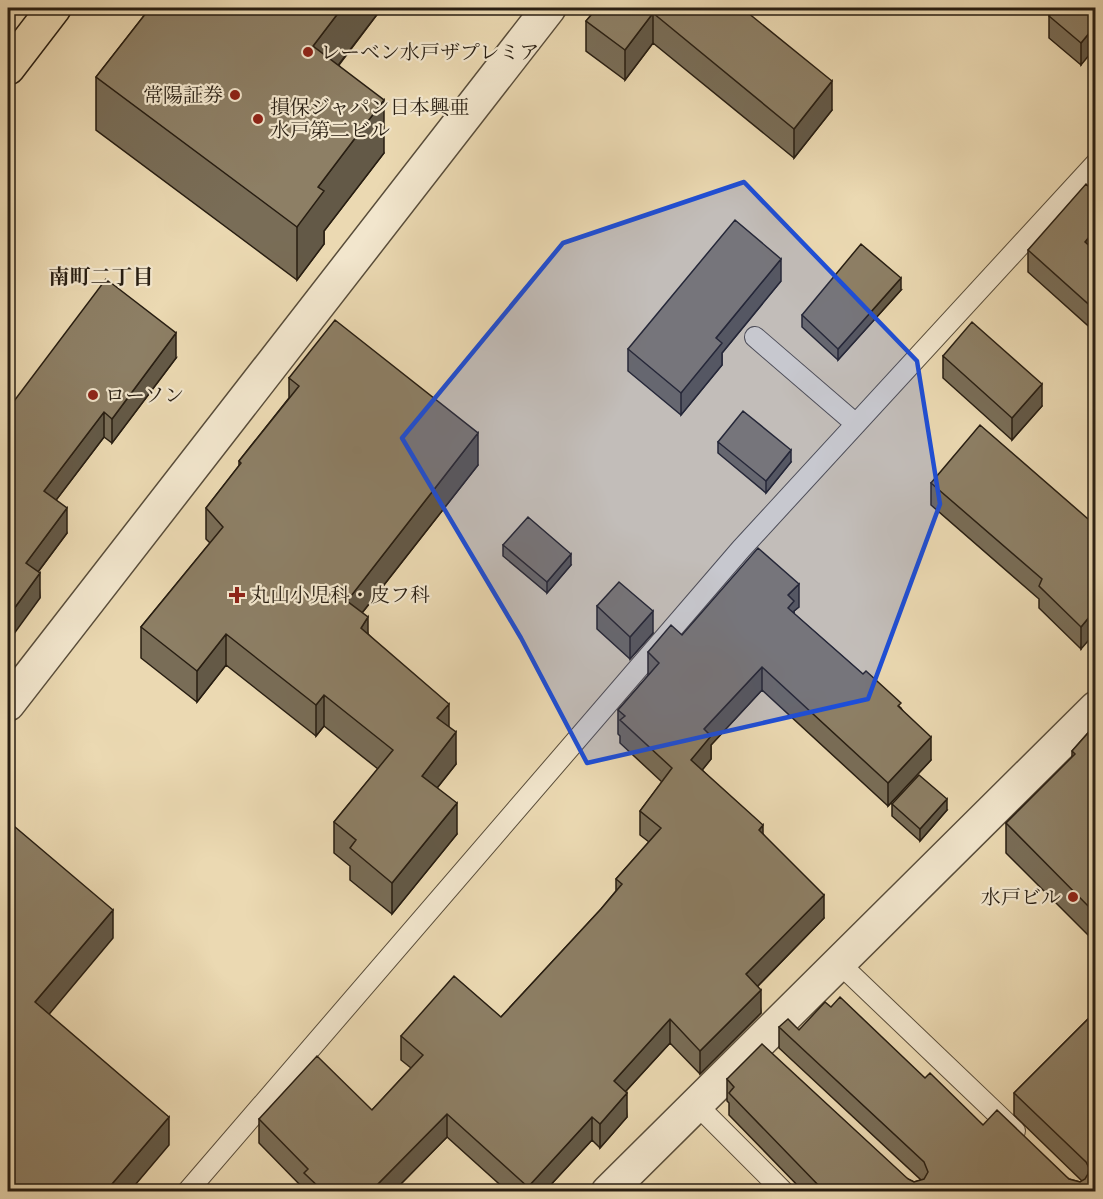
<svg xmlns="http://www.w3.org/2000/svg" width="1103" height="1199" viewBox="0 0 1103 1199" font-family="'Gentium Book Plus','Noto Serif JP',serif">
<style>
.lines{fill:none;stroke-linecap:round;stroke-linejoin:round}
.service-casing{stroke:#594d3a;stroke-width:22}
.minor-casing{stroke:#594d3a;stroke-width:36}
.tertiary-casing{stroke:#594d3a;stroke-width:36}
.trunk-casing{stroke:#281e12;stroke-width:36}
.service{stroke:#f2e6cd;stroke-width:20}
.minor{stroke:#f2e6cd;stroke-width:33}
.tertiary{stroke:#f2e6cd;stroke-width:33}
.trunk{stroke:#ebd9b2;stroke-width:33}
.wall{fill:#796d57;stroke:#281e12;stroke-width:1.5}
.shaded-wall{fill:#635947;stroke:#281e12;stroke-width:1.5}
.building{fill:#8d7f65;stroke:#281e12;stroke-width:1.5}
.marked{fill:#1d4ed8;fill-opacity:0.2;stroke:#1d4ed8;stroke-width:4.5;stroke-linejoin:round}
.poi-dot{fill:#8f2418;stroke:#f2e6cd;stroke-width:2}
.labels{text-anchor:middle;stroke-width:4.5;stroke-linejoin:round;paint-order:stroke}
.poi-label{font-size:20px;fill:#281e12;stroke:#f2e6cd;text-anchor:start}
.neighbourhood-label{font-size:21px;font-weight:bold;fill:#281e12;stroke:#f2e6cd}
</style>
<rect width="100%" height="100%" fill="#ebd9b2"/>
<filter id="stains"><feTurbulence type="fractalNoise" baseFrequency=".00333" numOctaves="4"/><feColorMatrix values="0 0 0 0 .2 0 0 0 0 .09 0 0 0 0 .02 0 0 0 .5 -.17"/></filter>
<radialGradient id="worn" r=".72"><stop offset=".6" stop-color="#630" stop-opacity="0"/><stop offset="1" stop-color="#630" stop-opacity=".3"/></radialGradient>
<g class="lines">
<defs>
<path id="service" d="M755,337l101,87
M839,963l176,168
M696,1104l88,88
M187,1192l554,-643 355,-386"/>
<path id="minor" d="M8,704l541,-696"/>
<path id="tertiary" d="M608,1192l488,-484"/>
<path id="trunk" d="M8,68l46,-60"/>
</defs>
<!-- service casing -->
<use href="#service" class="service-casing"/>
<!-- minor casing -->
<use href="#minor" class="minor-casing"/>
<!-- tertiary casing -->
<use href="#tertiary" class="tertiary-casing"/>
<!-- trunk casing -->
<use href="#trunk" class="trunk-casing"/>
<!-- service -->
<use href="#service" class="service"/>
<!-- minor -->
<use href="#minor" class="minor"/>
<!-- tertiary -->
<use href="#tertiary" class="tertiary"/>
<!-- trunk -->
<use href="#trunk" class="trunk"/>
</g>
<!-- wall -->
<path class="wall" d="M150,8h232l-43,57 45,88 -60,78v13l-27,36 -201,-150v-53z
M597,8h145l90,102 -38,48 -141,-115 -28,37 -39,-29v-30z
M1095,8l-14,57 -32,-27v-22z
M1095,193v139l-67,-60v-22z
M781,281l-59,72v12l-41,50 -53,-44v-22z
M901,290l-63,70 -36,-33v-12z
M943,356l99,50 -30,34 -69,-62z
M176,358l-64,85 -8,-6 -48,63 11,33 -29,39 2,26 -32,-189z
M289,378l189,87 -116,148 6,21 81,93 7,37 -19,24 20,46 -65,80 -42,-34v-14l-16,-13v-31l44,-53 -54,-43 -8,10 -90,-71 -29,37 -56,-44v-31l69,-84 -4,-4v-31l33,-42v-5l50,-63z
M718,442l73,20 -25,31 -48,-40z
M931,483l164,42 -14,124 -42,-41v-9l-108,-94z
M503,545l68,20 -24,28 -44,-37z
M597,606l56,27 -23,26 -33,-30z
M799,607l-5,4v3l107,94 30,52 -43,46 -126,-116 -51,55v14l-9,11 61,64 61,84 -66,68 3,27 -61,61 -30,-31 -45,49 2,25 -27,31 -8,-8 -47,51h-38l-60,-54 -53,54h-90v-2l-45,-46v-24l113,-9 39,-42 -10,-8v-24l100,-19 100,-108 15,-18v-12l33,-37 -9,-7v-24l22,-29 -42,-39v-7l-2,-2v-24l30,-34v-24l34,-17z
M1095,725v217l-89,-89v-30l66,-65v-7z
M892,804l55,6 -27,31 -28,-25z
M831,1007l94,71 58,47 86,54 11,3 2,-1 -68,-66v-22l81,-81v179h-292l-74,-76v-12l-2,-2v-22l181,100 6,3 7,-2 -142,-132v-21l20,3z"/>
<!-- shaded-wall -->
<path class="shaded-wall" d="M342,8h40l-69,90v-52z
M653,13v30l-28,37v-30z
M1095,26v22l-14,17v-22z
M832,81v29l-38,48v-29z
M384,100v53l-60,78v13l-27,36v-53l21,-40z
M1095,230v23l-10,-11z
M781,259v22l-59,72v12l-41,50v-22l35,-55z
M901,278v12l-63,70v-11z
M176,333v25l-64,85v-24z
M1042,384v22l-30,34v-22z
M104,412v25l-60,79v-25z
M478,433v32l-131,167v-31z
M791,450v12l-25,31v-12z
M67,508v25l-41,55v-25z
M571,554v11l-24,28v-11z
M40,573v25l-32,44v-25z
M799,584v23l-5,4v13l-6,8v-37z
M1095,610v23l-14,16v-22z
M653,611v22l-23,26v-22z
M368,617v32l-7,-21z
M226,634v31l-29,37v-31z
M762,667v23l-51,55v14l-20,25v-24l13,-31z
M324,695v31l-8,10v-31z
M449,704v31l-12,-17z
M456,732v32l-34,43v-31z
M931,737v23l-43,46v-23z
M947,799v11l-27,31v-12z
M457,803v31l-65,80v-31z
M763,825v23l-4,-18z
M824,895v23l-78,80v-24z
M113,910v28l-78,93v-29z
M761,990v23l-61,61v-23z
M670,1019v24l-56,61v-23z
M627,1093v24l-27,31v-24z
M447,1114v23l-53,54h-23z
M169,1117v28l-39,46h-24z
M592,1117v23l-47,51h-17v-4z"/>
<!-- building -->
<path class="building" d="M150,8h192l-29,38 71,54 -66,87 6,4 -27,36 -201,-150z
M597,8h145l90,73 -38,48 -141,-116 -28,37 -39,-29z
M1056,8h39v18l-14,17 -32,-27z
M1086,184l9,9v37l-10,12 10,9v59l-67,-60z
M735,220l46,39 -65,79 6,5 -41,50 -53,-44z
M861,244l40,34 -63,71 -36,-34z
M106,279l70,54 -64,86 -8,-7 -60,79 23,17 -41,55 14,10 -32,44v-208z
M335,320l143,113 -131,168 21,16 -7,11 88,76 -12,14 19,14 -34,44 35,27 -65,80 -42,-35 6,-8 -22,-18 59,-72 -69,-55 -8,10 -90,-71 -29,37 -56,-44 82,-100 -17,-19 35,-45 -2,-2 60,-75 -10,-8z
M972,322l70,62 -30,34 -69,-62z
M743,411l48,39 -25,31 -48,-39z
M980,425l115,100v85l-14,17 -42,-41 3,-7 -111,-96z
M528,517l43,37 -24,28 -44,-37z
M758,548l41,36 -11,11 6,6 -6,7 75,66 3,-3 35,32 -3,3 33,31 -43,46 -126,-116 -58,62 7,7 -20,24 72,65 -4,5 65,65 -78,79 15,16 -61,61 -30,-32 -56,62 13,12 -27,31 -8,-7 -64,70 -81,-73 -76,77h-48l-19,-18 4,-4 -49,-50 58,-63 55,54 51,-55 -22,-19 53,-60 47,41 100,-108 21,-25 -6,-5 45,-51 -21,-17 32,-43 -52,-48 5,-4 -7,-6 41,-47 -11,-11 23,-27 11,10z
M619,582l34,29 -23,26 -33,-31z
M1095,725v188l-89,-90 69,-69 -3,-3z
M919,775l28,24 -27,30 -28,-25z
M8,821l105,89 -78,92 134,115 -63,74h-98z
M840,997l85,81 5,-5 53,52 14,-15 72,69 11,3 5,-3 3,-5 1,-6 -3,-6 -72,-69 81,-81v179h-271l-95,-98 5,-6 -7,-8 35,-35 146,135 6,3 10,-3 4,-7 -4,-10 -145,-135 9,-8 11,11 26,-28 6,5z"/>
<!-- marked area -->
<path class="marked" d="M744,182l173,179 23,143 -72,195 -281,64 -66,-125 -119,-200 161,-195z"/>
<!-- markers -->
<g class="poi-dot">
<circle cx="308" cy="52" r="6"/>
<circle cx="235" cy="95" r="6"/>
<circle cx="258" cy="119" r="6"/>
<circle cx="93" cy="395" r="6"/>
<path d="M234 586h6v6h6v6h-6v6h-6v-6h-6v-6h6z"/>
<circle cx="1073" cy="897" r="6"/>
</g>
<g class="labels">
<!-- poi labels -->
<g class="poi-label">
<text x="320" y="59">レーベン水戸ザプレミア</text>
<text x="223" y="102" text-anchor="end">常陽証券</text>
<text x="270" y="114">損保ジャパン日本興亜<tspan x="270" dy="23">水戸第二ビル</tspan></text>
<text x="105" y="402">ローソン</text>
<text x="250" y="602">丸山小児科・皮フ科</text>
<text x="1061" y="904" text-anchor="end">水戸ビル</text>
</g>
<!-- neighbourhood labels -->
<g class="neighbourhood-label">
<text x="101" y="284">南町二丁目</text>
</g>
</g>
<!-- margin -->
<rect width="1103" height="1199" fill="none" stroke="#ebd9b2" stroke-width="30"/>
<rect x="9" y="9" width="1085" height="1181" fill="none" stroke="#281e12" stroke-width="3"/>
<rect x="15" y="15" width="1073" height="1169" fill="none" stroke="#281e12" stroke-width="1.5"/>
<rect width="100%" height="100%" filter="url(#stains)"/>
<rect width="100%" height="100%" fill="url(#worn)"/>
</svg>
